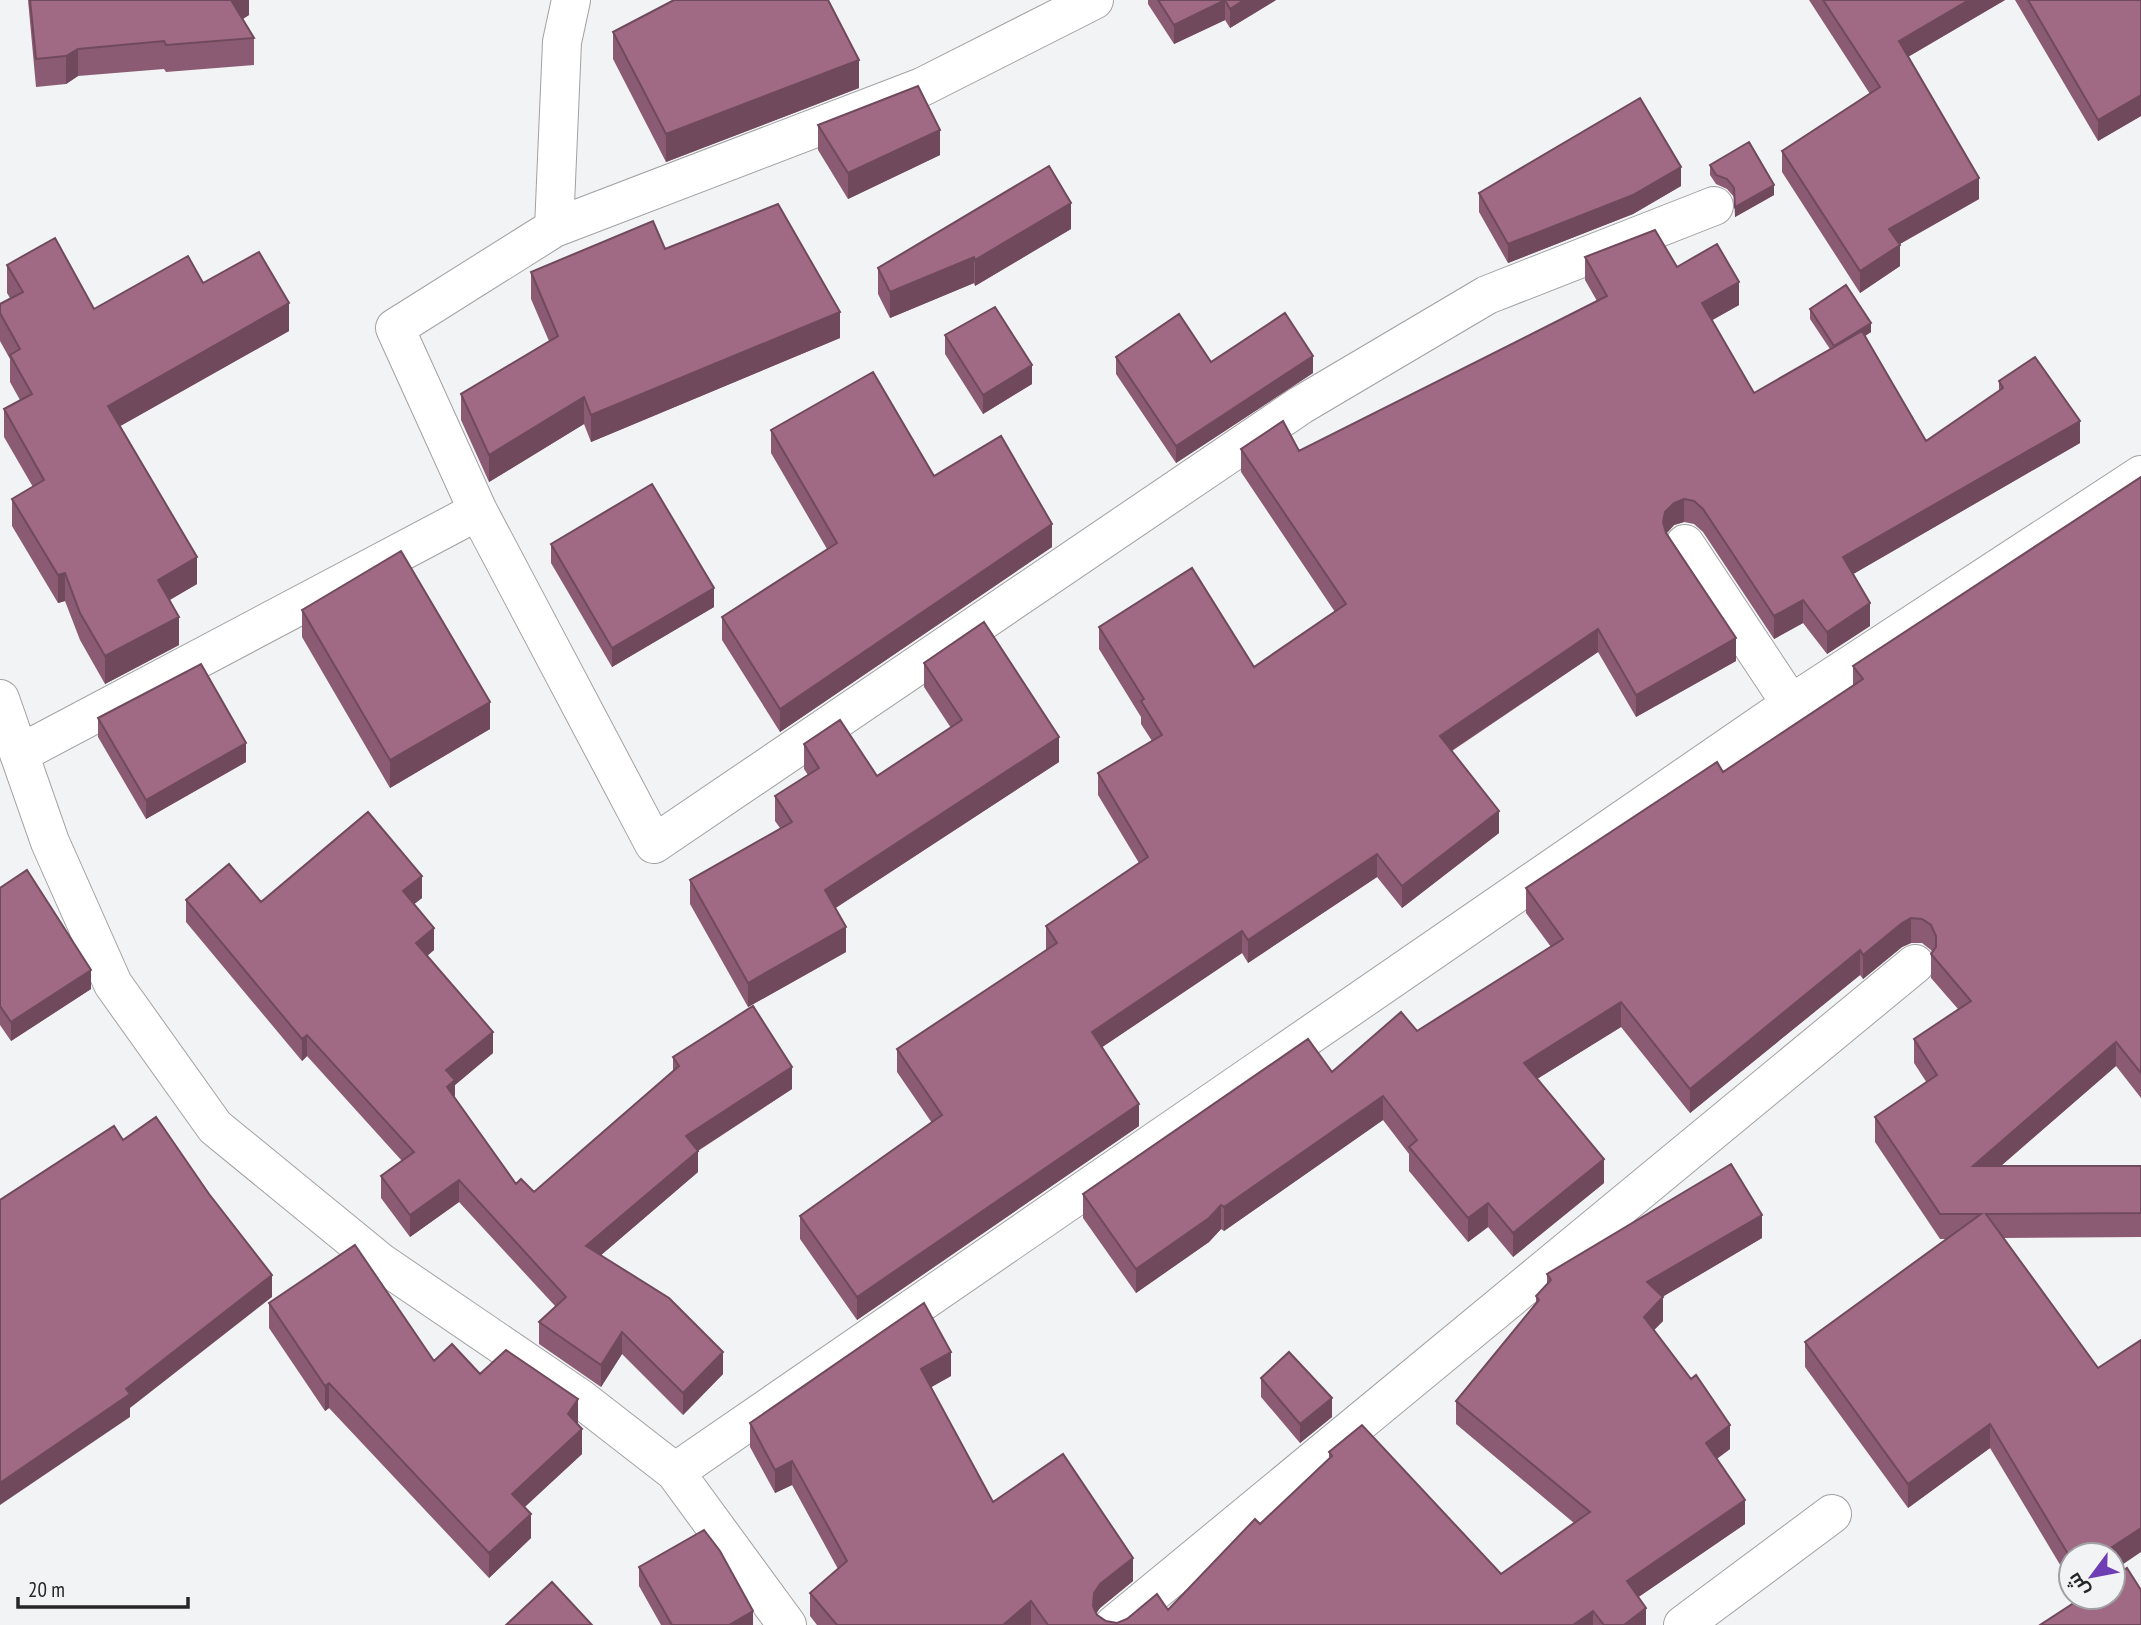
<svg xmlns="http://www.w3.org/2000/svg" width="2141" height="1625" viewBox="0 0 2141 1625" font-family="'PT Sans Narrow',Cairo,sans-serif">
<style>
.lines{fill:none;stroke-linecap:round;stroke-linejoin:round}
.minor-casing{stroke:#a1a1a3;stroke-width:40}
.minor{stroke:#fff;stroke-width:38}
.wall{fill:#8a5b72}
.shaded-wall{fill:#704a5c}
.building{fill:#a06a84;stroke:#704a5c;stroke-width:2}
</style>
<rect width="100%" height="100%" fill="#f2f3f4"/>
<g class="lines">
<defs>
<path id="minor" d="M1094,0l-172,87 -368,141 -159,100 83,183 176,333 647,-439 186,-110 227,-89
M554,228l8,-186 9,-42
M1685,544l106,160
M0,699l50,143 63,142 102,143 165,135 201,137 94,73 112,153
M19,754l459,-243
M675,1472l1116,-768 350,-229
M1114,1625l801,-661
M1683,1625l149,-111"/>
</defs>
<!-- minor casing -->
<use href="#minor" class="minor-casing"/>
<!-- minor -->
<use href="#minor" class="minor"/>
</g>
<!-- wall -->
<path class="wall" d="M28,0h221v15l-6,4 11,19v27l-88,7 -2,-3 -86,7 -12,8 -30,3z
M1148,0h128l-46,28 -5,-8 -51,24 -26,-40z
M1809,0h196l-97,57 71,142 -79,45v22l-40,27 -78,-121v-21l88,-57z
M2015,0h126v116l-43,25z
M613,32l246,56 -193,74 -53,-103z
M818,125l122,30 -92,44 -30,-49z
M1710,165l64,30 -39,22 -1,-20 -7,-8 -11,-5 -6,-9z
M1681,186l-48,28 -125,49 -29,-51v-19z
M1071,229l-96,57 -1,-3 -84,35 -12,-24v-26z
M665,249l175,89 -249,104 -7,-18 -95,58 -28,-62v-26l88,-53 -18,-42v-27z
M1585,257l92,10 62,38 -27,15 42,73 76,-44 -20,-30v-10l61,23 -6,4 61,105 73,-50v-10l81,62 -227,131 17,52 -43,28 -24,-31 -29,16 -71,-107 -9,-8 -10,-2 -10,3 -7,8 69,128 -100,56 -38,-65 -146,99 47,82 -97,75 -25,-31 -129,86 -6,-10 -140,94 37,79 -282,194 -57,-81v-23l132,-93 -35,-51v-23l149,-99v-24l93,-63 -41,-68v-22l54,-32 -11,-17v-7l-42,-68v-22l155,40 81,-55 -94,-140v-23l58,2 298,-150 -12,-21z
M7,265l87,44 109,-26 86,48 -169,95 77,158 -28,16 10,45 -74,39 -25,-44 -15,-39 -7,2 -46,-77v-27l21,-12 -29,-50v-28l16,-9 -10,-18v-23l-10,-18v-37l10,-6 -3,-5z
M945,335l87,49 -49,30 -38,-60z
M1116,357l95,5 102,11 -137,90 -60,-89z
M771,430l163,46 118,71 -272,185 -58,-92v-23l105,-68 -56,-96z
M2141,477v621l-25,-32 -115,100h140v71l-138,1 68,317v28l-81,-135 -82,60 -103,-141v-25l143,-103h-8l-65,-97v-25l52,-34 -13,-20v-24l44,-30 -27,-31v-24l1,-2 -1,-2 -9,-7h-11l-9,4 -39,32 -3,-4 -170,138 -69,-86 -84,52 67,104 -91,74 -25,-30 -20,15 -59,-71v-17l-26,-34 -159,111 -3,-2 -12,13 -73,51 -53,-75v-24l334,-163 134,-84 -25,-34v-25l197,-116 130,-86v-20z
M551,544l163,63 -102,60 -61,-104z
M302,610l188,119 -100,59 -88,-151z
M924,663l135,99 -224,146 11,44 -98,55 -58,-103v-24l90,-52 -5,-7v-25l33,-21 -4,-6v-25l73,32 74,-48 -27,-41z
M98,718l148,44 -100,57 -48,-82z
M0,888l91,101 -80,52 -11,-16z
M422,898l-8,6 20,46 -7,6 66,97 -38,32v13l61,86 18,8 139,-121v-14l119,32 -94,62v21l-97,83 122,119 -40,41 -61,-61 -21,33 -62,-43v-22l17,-15 -97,-105 -49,35 -29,-39v-22l21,-15 -95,-105 -5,5 -116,-139v-22l75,2z
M1762,1238l-100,59 1,24 -9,9 76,119 -13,10 28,65 -107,73 8,28h-829l-7,-9v-23l28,-24 -46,-84 -17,8 -25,-46v-24l201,-47 -20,11 62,115 140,79 -33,27 -4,5 10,8 11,2 51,-13 161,-151v-7l172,122 73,-51 -118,-99v-23l80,-97v-8l11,-11v-11z
M269,1303l165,58 46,13 98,50 4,30 -58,53 7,31 -42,40 -160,-170 -4,3 -56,-83z
M1261,1378l71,39 -32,26 -39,-46z
M639,1567l114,58h-92l-22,-39z"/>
<!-- shaded-wall -->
<path class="shaded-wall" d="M230,0h19v15l-19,11z
M1225,0v20l-51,24v-19z
M1244,0h32l-46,28v-19z
M1969,0h36l-106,62v-21z
M78,49v27l-12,8v-28z
M859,60v28l-193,74v-28z
M2141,95v21l-43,25v-21z
M940,130v25l-92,44v-26z
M1681,167v19l-48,28 -125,49v-19z
M1979,178v21l-90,51v-21z
M1774,185v10l-39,22v-10z
M1071,203v26l-96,57v-26z
M1900,245v21l-40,27v-22z
M974,257v26l-84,35v-26z
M1739,282v23l-37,21v-23z
M289,303v28l-181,102v-27z
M840,312v26l-249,104v-27z
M1871,323v9l-37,24v-10z
M1313,356v17l-137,90v-17z
M1032,365v19l-49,30v-19z
M584,397v27l-95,58v-27z
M2080,421v22l-237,137v-23z
M1684,499v23l-10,3 -9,10 -2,-13 2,-10 9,-9z
M1052,524v23l-272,185v-23z
M197,557v27l-39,23v-27z
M65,573v28l-7,2v-28z
M714,588v19l-102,60v-19z
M1803,600v23l-29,16v-23z
M1870,603v23l-43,28v-22z
M179,617v28l-74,39v-28z
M1598,629v23l-158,106v-22z
M1736,638v23l-100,56v-22z
M490,702v27l-100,59v-28z
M1059,737v25l-234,153v-25z
M246,743v19l-100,57v-19z
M1499,811v22l-97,75v-22z
M1377,854v23l-129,86v-23z
M422,876v22l-19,15v-22z
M1911,918v25l-9,4 -39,32v-24l39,-32z
M846,927v25l-98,55v-24z
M434,928v22l-18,15v-22z
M1242,931v22l-150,101v-22z
M1860,950v25l-170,138v-24z
M91,970v19l-80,52v-19z
M1621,1002v25l-97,60v-24z
M493,1032v21l-38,32v17l-8,7 -1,-39z
M307,1035v21l-5,5v-22z
M2116,1042v24l-143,124v-24z
M792,1067v22l-106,69v-22z
M1383,1096v24l-159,111v-24z
M1139,1104v22l-282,194v-23z
M698,1151v21l-112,96v-22z
M1604,1159v24l-91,74v-24z
M459,1180v22l-49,35v-22z
M1488,1203v24l-20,15v-24z
M1221,1205v24l-12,13 -73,51v-24z
M1762,1215v23l-115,68v-24z
M272,1275v22l-142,111v9l-130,88v-22l126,-94z
M1663,1297v24l-19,19v-23z
M622,1332v22l-21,33v-22z
M723,1352v22l-40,41v-22z
M951,1352v24l-30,17v-24z
M329,1383v25l-4,3v-25z
M1332,1398v19l-32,26v-19z
M578,1399v25l-10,-10z
M1990,1424v24l-82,60v-24z
M1730,1425v24l-24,17v-23z
M582,1429v25l-70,65v-25z
M792,1461v24l-17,8v-23z
M1745,1500v24l-118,81v-24z
M531,1514v24l-42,40v-25z
M2141,1528v24l-28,19v-16h-13z
M1133,1558v23l-33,27 -6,9 -1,-11 1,-13 6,-9z
M1031,1601v24h-28z
M1646,1608v17h-22z
M753,1611v14h-24z
M1593,1611v14h-20z"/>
<!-- building -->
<path class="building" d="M30,0h201l23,38 -88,7 -2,-4 -86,8 -12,7 -30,3z
M674,0h154l31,60 -193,74 -53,-102z
M1158,0h86l-14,9 -5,-9 -51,25z
M1823,0h146l-70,41 80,137 -90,51 11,16 -40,26 -78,-120 98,-64z
M2028,0h113v95l-43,25z
M918,86l22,44 -92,43 -30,-48z
M1640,98l41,69 -48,28 -125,49 -29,-51z
M1749,142l25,43 -39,22 -1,-19 -7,-9 -11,-4 -6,-10z
M1049,166l22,37 -96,57 -1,-3 -84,35 -12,-24z
M778,204l62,108 -249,103 -7,-18 -95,58 -28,-61 97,-58 -27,-64 122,-51 12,28z
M1655,230l22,37 40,-23 22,38 -37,21 52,90 108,-62 64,110 77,-53 -4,-7 36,-24 45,64 -237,136 27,46 -43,29 -24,-32 -29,16 -71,-107 -9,-8 -10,-2 -10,4 -9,9 -2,10 3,11 70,105 -100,57 -38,-66 -158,107 59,75 -97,75 -25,-32 -129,86 -6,-9 -150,101 47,72 -282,193 -57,-81 142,-101 -45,-66 160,-106 -11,-17 102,-69 -50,-84 64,-38 -21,-34 3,-2 -45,-72 93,-59 62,99 92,-63 -105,-155 42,-28 16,30 308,-155 -22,-39z
M55,238l39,71 94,-53 15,27 56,-31 30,51 -181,103 89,151 -39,23 21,37 -74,39 -25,-43 -15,-40 -7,2 -46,-76 32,-19 -40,-71 28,-15 -22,-39 10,-6 -20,-36v-9l23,-12 -16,-27z
M1846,285l25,38 -37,23 -24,-37z
M995,307l37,58 -49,30 -38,-60z
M1285,313l28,43 -137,90 -60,-89 63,-43 32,48z
M873,372l61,104 67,-40 51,88 -272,185 -58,-92 115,-74 -66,-113z
M2141,477v596l-25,-31 -143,124h168v47l-155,1 112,154 43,-28v188l-41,27h-29v4l-81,-135 -82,60 -103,-142 176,-128h-41l-65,-97 62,-42 -23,-36 57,-38 -40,-47 5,-7v-11l-5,-11 -9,-6 -11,-1 -9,5 -39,32 -3,-5 -170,139 -69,-87 -97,61 80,96 -91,74 -25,-30 -20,15 -59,-71 8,-7 -34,-44 -159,111 -3,-2 -12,13 -73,51 -53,-75 225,-155 24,33 69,-60 16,19 146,-92 -37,-51 191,-126 6,10 140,-93 -10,-13z
M652,484l62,104 -102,60 -61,-104z
M401,551l89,151 -100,58 -88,-150z
M984,622l75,115 -234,153 21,37 -98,56 -58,-103 102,-58 -17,-26 44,-28 -15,-24 36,-24 37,56 85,-56 -38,-57z
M201,664l45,79 -100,57 -48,-82z
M368,812l54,64 -19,15 31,37 -18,15 77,89 -47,38 9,10 -8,7 69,97 5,-5 13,13 145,-126 -6,-9 80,-51 39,61 -106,69 12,15 -112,95 83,52 54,54 -40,41 -61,-61 -21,33 -62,-43 27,-25 -107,-117 -49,35 -29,-39 33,-24 -107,-117 -5,4 -116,-139 43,-36 32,38z
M27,870l64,100 -80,52 -11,-16v-118z
M156,1117l53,77 63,81 -146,114 4,5 -130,89v-283l114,-74 9,14z
M1731,1164l31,51 -115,67 16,15 -19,20 47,62 5,-4 34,50 -24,18 39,57 -118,81 19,27 -22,17h-20l-11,-14 -20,14h-525l-17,-24 -28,24h-166l-27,-32 37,-32 -55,-100 -17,9 -25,-47 174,-120 27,49 -30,17 72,133 70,-48 70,104 -33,26 -6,9 -1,13 4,9 9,6 11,2 10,-4 30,-25 11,16 87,-91 5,5 72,-68 -3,-4 33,-27 139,149 89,-62 -134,-111 83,-101 -3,-4 15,-16 -4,-6z
M355,1245l79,116 18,-17 28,30 26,-24 72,49 -10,15 14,15 -70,65 19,20 -42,39 -160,-170 -4,3 -56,-83z
M1289,1352l43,46 -32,26 -39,-46z
M704,1530l16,21 33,60 -24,14h-57l-33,-58z
M2127,1568l14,22v35h-101l43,-28h30v-20z
M552,1582l40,43h-86z"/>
<!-- north arrow -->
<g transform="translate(2092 1576) rotate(238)"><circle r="33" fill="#f2f3f4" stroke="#a0a1a2" stroke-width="2"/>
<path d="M0-5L12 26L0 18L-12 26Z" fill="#6f3eb5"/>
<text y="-10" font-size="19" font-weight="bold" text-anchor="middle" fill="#262627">ش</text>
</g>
<!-- scale -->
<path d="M18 1597v10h170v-10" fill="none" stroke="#262627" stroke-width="3.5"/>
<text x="28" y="1597" font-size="21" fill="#262627" stroke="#f2f3f4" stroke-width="5" paint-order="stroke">20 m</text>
</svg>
